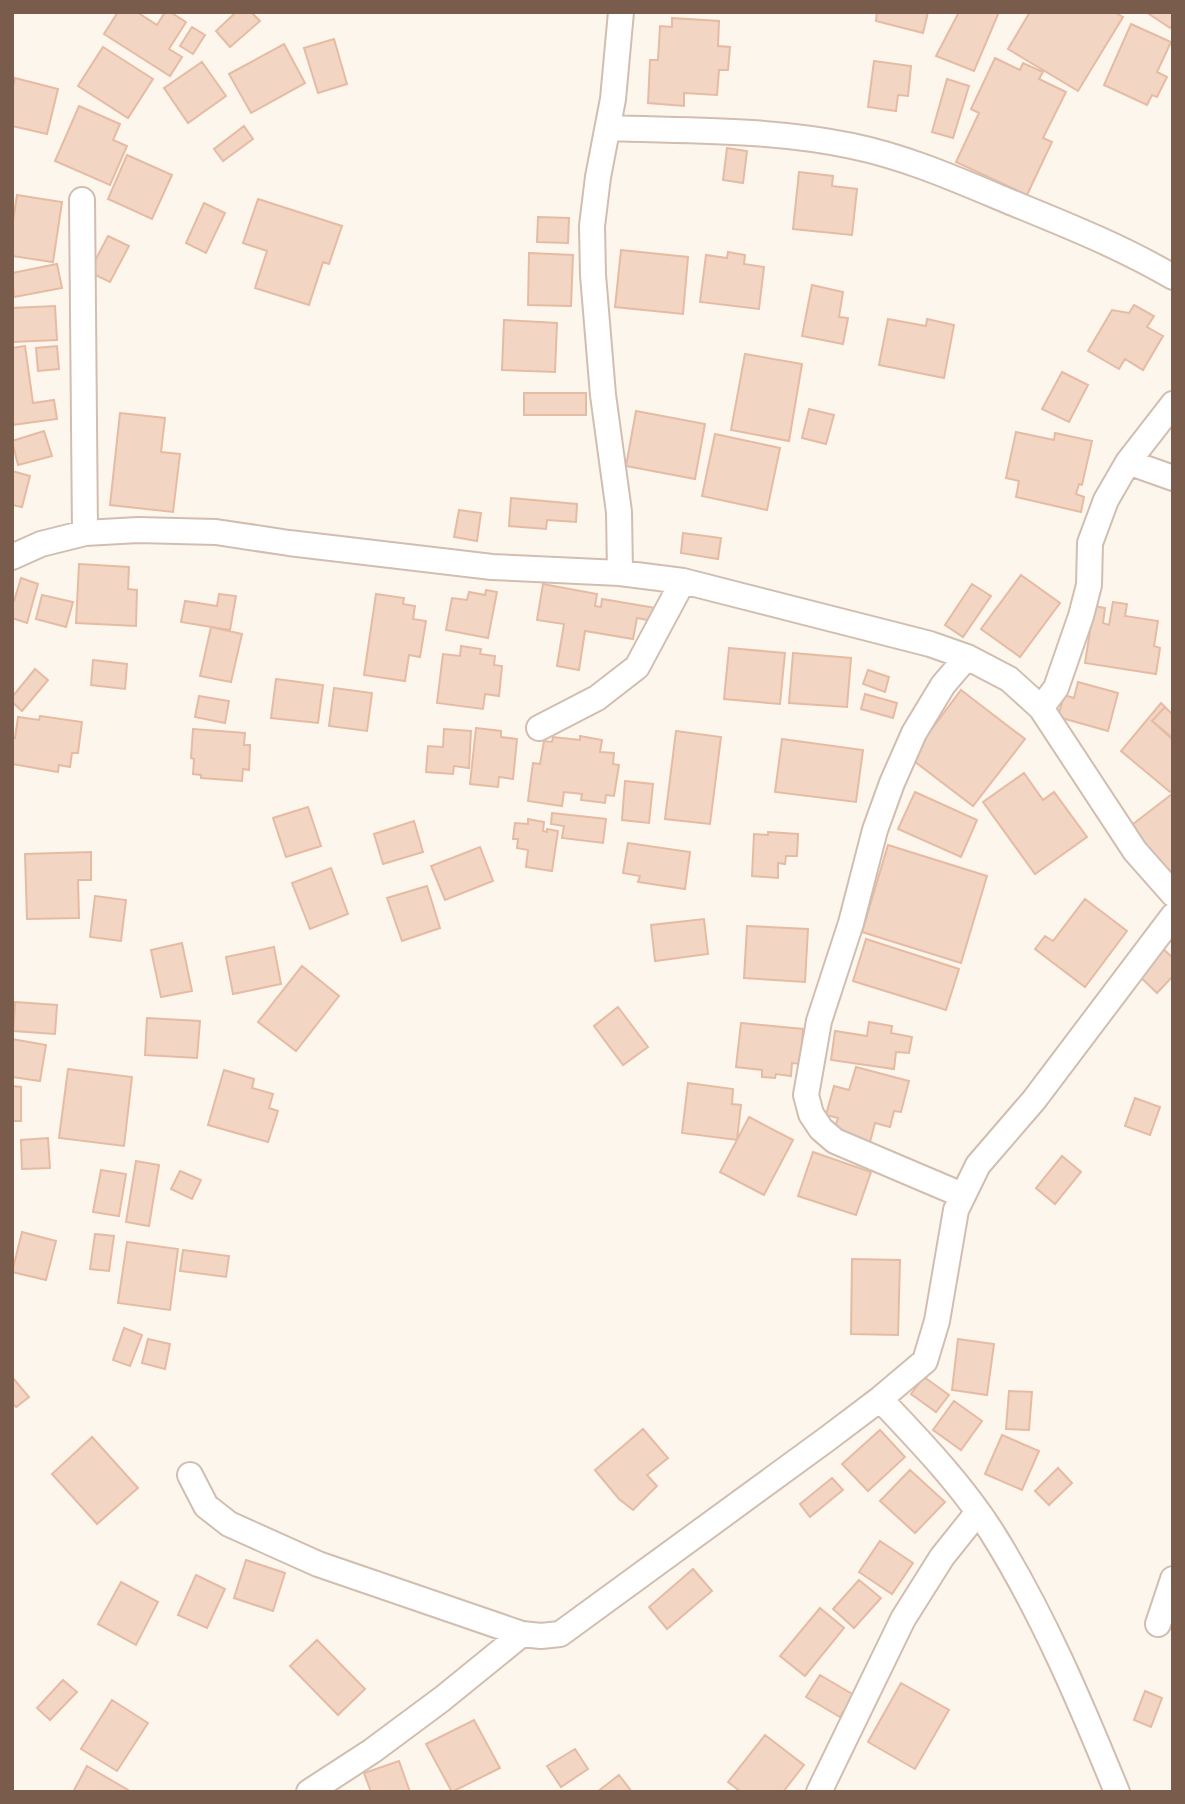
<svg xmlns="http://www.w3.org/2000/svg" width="1185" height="1804" viewBox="0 0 1185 1804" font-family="Quicksand,sans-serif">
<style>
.building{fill:#f3d5c3;stroke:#e6bba3;stroke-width:2}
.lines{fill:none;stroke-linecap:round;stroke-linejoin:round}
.street-casing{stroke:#d1beb0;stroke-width:28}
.street{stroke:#fff;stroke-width:24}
</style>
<rect width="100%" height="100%" fill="#fdf6ec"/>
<!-- building -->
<path class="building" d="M118,12h19l20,13 8,-13h5l16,10 -17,27 13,8 -12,19 -66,-42z
M236,12h15l9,9 -30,26 -14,-16z
M877,12h51l-5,21 -47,-12z
M959,12h40l-25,59 -38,-15z
M1030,12h84l9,5 -45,74 -70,-42z
M1146,12h27v12l-3,4z
M672,18l47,3 -1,25 12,1 -2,23h-9l-2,25 -33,-2v13l-36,-3 2,-43h8l2,-34 12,1z
M1131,24l40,18 -14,30 10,5 -10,20 -5,-2 -5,10 -43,-20z
M192,27l13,8 -12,19 -13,-8z
M334,39l13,45 -29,9 -14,-45z
M284,44l21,39 -54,30 -22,-39z
M103,47l50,32 -25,39 -50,-32z
M995,58l25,12 3,-7 20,9 -4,7 27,13 -23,46 9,4 -25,53 -71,-33 23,-49 -8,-4z
M874,61l37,5 -3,30 -10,-1 -2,16 -28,-4z
M202,62l24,34 -38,27 -24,-35z
M15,78l43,11 -11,45 -35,-8v-36z
M947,79l22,7 -16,52 -21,-6z
M79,106l41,18 -7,16 14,6 -17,39 -55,-24z
M244,126l9,13 -30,22 -9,-12z
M727,148l20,3 -4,32 -20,-3z
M127,155l45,20 -20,44 -44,-20z
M799,172l34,4 -1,10 25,3 -5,46 -59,-6z
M17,195l45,7 -9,60 -41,-6v-29z
M258,199l84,27 -13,38 -6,-2 -14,43 -54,-17 12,-37 -24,-8z
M204,203l21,10 -19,40 -20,-10z
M538,217l31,1 -1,25 -31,-1z
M108,236l21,10 -19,36 -21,-10z
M621,250l67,7 -5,57 -68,-7z
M728,252l17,3 -1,9 20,3 -5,42 -59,-7 6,-47 21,3z
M529,253l44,2 -2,51 -43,-1z
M57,264l5,24 -48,9 -2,-24z
M812,285l31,7 -4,25 9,1 -5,26 -41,-8z
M1134,305l20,11 -7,11 16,9 -20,34 -18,-11 -6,10 -31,-18 24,-41 17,3z
M55,306l2,34 -45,2v-34z
M888,319l38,7 1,-7 27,6 -10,53 -65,-13z
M504,320l53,3 -2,49 -53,-2z
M25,346l8,57 21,-3 3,19 -45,6v-77z
M57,346l2,23 -21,2 -2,-23z
M745,354l57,10 -13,77 -58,-11z
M1062,372l26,13 -19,37 -27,-13z
M524,393h62v22h-62z
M809,409l25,6 -8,29 -24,-6z
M636,411l69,13 -10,55 -69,-13z
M120,413l45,5 -4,34 19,2 -7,58 -63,-7z
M44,431l8,25 -34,9 -6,-24z
M1016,432l38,8 1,-7 37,8 -10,44 -3,-1 -3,10 8,3 -3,15 -65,-15 3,-16 -13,-3z
M715,434l65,14 -13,62 -65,-14z
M12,471l18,5 -8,31 -10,-2z
M511,498l66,6 -1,18 -29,-2 -1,9 -37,-3z
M459,510l22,3 -4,28 -23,-4z
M683,533l38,5 -3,21 -37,-6z
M79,564l50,3 -1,22 9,1 -1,36 -60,-3z
M1021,575l39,28 -40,54 -39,-28z
M21,578l17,6 -11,39 -15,-5v-17h2z
M543,584l54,10 -2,12 6,1 1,-8 54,9 -3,13 -16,-3 -4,21 -48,-8 -6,39 -22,-4 7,-42 -27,-4z
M972,584l19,12 -28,41 -18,-12z
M486,590l11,2 -9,46 -42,-8 6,-32 15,2 2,-8 16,3z
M219,594l17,2 -6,34 -49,-8 4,-21 32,5z
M376,594l28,4 -1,6 12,2 -2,13 13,2 -6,36 -11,-2 -4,26 -41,-6z
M42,595l31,7 -7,25 -30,-8z
M1113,602l14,2 -2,12 33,5 -4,25 6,2 -4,26 -71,-11 9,-57 11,2 -2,15 6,2z
M211,627l31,7 -11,48 -31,-6z
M461,646l20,3 -1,5 15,2 -1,9 8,1 -3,30 -14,-2 -2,15 -46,-6 6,-49 17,2z
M729,648l56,5 -5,51 -56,-5z
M793,653l58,5 -4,49 -58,-4z
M93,660l34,4 -2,25 -34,-4z
M35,669l13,11 -26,31 -10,-9v-5z
M868,670l21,7 -4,15 -22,-8z
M276,679l47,6 -5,38 -47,-5z
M1078,682l40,11 -10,38 -50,-14 6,-22 10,3z
M334,688l38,5 -5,38 -38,-5z
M961,690l64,49 -52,67 -63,-48z
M865,694l32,9 -4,15 -32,-9z
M199,696l30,5 -4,22 -30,-6z
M1161,703l12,12 -8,-8 -13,14 21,17v51l-3,3 -49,-41z
M1165,707l8,8 -1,24 -20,-18z
M40,716l42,6 -4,31h-6l-2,14 -11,-2 -1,7 -46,-8v-26h3l3,-21 21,3z
M476,728l25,3v6l16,2 -4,40 -14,-2 -1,10 -28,-3z
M193,729l52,4 -1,12h6l-1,25 -6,-1 -1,12 -41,-3v-3l-8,-1 1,-15 -3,-1z
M444,729l27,2 -2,37 -15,-2 -1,8 -27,-2 2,-26 15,1z
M676,731l45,6 -11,87 -45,-5z
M580,736l22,4 -2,12 14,1 -1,11 6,1 -5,31 -8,-1 -1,8 -24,-3 1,-6 -18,-2 -2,14 -34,-5 5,-38 7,1 4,-23 8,1 1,-5 27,3z
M782,739l81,11 -7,52 -81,-10z
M1024,773l19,27 11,-8 33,45 -52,37 -52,-72z
M625,781l28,3 -4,39 -27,-3z
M915,792l62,28 -16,37 -63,-28z
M1172,794l1,1v92l-45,-59z
M308,807l13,39 -35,11 -13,-39z
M552,813l54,6 -3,24 -41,-5 2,-12 -13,-2z
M528,819l16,3 -1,9 4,1v-3l11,2 -6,40 -26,-4 2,-17 -11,-2 1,-9h-5l2,-16 13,1z
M414,821l9,31 -40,12 -9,-30z
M768,832l30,2 -1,22h-11l-1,8 -7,-1v15l-26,-2 2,-42 14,1z
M628,843l62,9 -5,37 -47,-7 2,-6 -17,-3z
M888,845l99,31 -26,87 -99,-31z
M480,847l13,34 -48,19 -14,-34z
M91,852v28h-13l1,38 -52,1 -2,-65z
M331,868l17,46 -38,15 -18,-46z
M427,886l13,42 -38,13 -15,-43z
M95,896l31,4 -5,41 -31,-4z
M1085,899l42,32 -42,56 -50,-38 10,-13 8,5z
M704,919l4,35 -53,7 -4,-36z
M747,926l61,3 -3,53 -61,-4z
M866,939l93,30 -13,41 -93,-29z
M182,943l10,48 -31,6 -10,-47z
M1159,945l14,13v18l-16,17 -23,-22z
M274,947l7,37 -48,10 -7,-37z
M302,966l37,30 -43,55 -38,-29z
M15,1002l42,3 -2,29 -42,-3z
M618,1007l30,40 -25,18 -29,-39z
M147,1018l53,3 -3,37 -52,-3z
M869,1022l23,4 -1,7 21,4 -3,16 -13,-1 -2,17 -63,-9 4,-29 32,5z
M741,1023l62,6 -3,35 -8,-1 -1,13 -15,-2 -1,4 -13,-1v-7l-26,-3z
M12,1039l34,6 -6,36 -28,-4z
M856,1067l53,14 -8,31 -7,-1 -4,16 -15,-4 -5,19 -37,-9 5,-15 -12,-3 8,-29 15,4z
M68,1069l64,8 -8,69 -65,-8z
M224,1070l30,9 -2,9 21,6 -4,14 9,3 -10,31 -60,-17z
M688,1083l45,6 -1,15 9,1 -4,35 -55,-7z
M12,1086l9,1v34h-9z
M1135,1098l25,9 -10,28 -25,-9z
M749,1117l44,23 -29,55 -44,-23z
M48,1138l2,30 -28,1 -1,-29z
M813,1152l58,20 -15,43 -58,-19z
M1062,1156l19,16 -26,32 -19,-16z
M136,1161l23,4 -10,61 -23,-4z
M101,1170l25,4 -7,42 -26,-4z
M180,1171l21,9 -9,19 -21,-10z
M22,1232l34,9 -10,39 -34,-8z
M95,1234l19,2 -5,35 -19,-2z
M127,1242l51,7 -8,61 -52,-7z
M183,1250l46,6 -3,21 -46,-6z
M852,1259l48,1 -2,75 -47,-1z
M124,1328l18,7 -12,31 -17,-6z
M148,1339l22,5 -5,25 -23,-6z
M958,1339l36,5 -7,51 -35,-5z
M12,1377l17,20 -13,10 -4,-5z
M924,1377l25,18 -13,17 -25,-18z
M1009,1391l23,1 -3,38 -23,-1z
M954,1401l28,20 -21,29 -28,-20z
M643,1429l25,29 -21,17 10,11 -24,24 -14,-11 -24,-29z
M880,1430l25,27 -37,34 -26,-27z
M1002,1435l37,16 -17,39 -37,-16z
M92,1437l46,51 -41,36 -45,-50z
M1058,1468l14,15 -23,22 -14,-14z
M910,1470l35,32 -30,31 -35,-32z
M832,1478l11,12 -33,27 -10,-13z
M880,1541l33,22 -21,31 -33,-22z
M246,1560l39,13 -12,38 -39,-13z
M693,1569l19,22 -45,38 -18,-22z
M196,1575l29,14 -18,39 -29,-13z
M859,1580l22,18 -27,30 -21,-19z
M121,1582l37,20 -22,43 -38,-21z
M820,1608l24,20 -39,48 -25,-20z
M317,1640l48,49 -27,26 -48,-49z
M820,1675l34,20 -14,22 -34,-20z
M63,1680l14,12 -27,28 -13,-12z
M901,1683l48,27 -34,59 -47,-27z
M1145,1691l17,7 -11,29 -17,-7z
M112,1700l36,23 -31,48 -36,-22z
M474,1720l26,48 -48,24 -26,-48z
M765,1735l39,30 -21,27h-42l-13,-10z
M575,1749l13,20 -27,18 -14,-21z
M399,1761l11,31h-39l-7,-19z
M87,1766l41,24 -1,2h-54z
M619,1775l13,17h-35z"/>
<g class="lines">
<defs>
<path id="street" d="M608,128c80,3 165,1 244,18 54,11 106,34 156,55 56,23 112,45 165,76
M82,200l3,333
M1128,462l45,16
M12,557l29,-13 44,-11 53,-3 78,2 73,11 203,24 128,6 63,8 247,63 37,13 42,22 32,29 94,143 38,43
M620,573l-1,-61 -16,-117 -10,-120 -1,-49 6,-49 15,-78 8,-87
M1041,708l15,-20 25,-72 8,-31 1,-42 16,-43 22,-38 45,-58
M539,728l58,-30 40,-31 46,-86
M962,1195l-127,-54 -14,-12 -10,-15 -5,-19 13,-74 32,-98 24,-93 17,-47 22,-50 29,-48 24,-28
M880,1399c39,41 83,87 113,135 50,80 88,170 124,258
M190,1475l16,31 23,18 89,40 204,70 19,2 19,-2 267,-195 53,-40 45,-38 12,-40 19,-111 22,-45 56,-65 139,-184
M1158,1624l15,-45
M309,1792l63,-41 70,-52 80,-65
M819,1792l84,-173 39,-62 36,-45"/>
</defs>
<!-- street casing -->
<use href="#street" class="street-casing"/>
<!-- street -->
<use href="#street" class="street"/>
</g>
<!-- border -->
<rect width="1185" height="1804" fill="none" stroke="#7a5c4d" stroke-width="28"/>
</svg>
